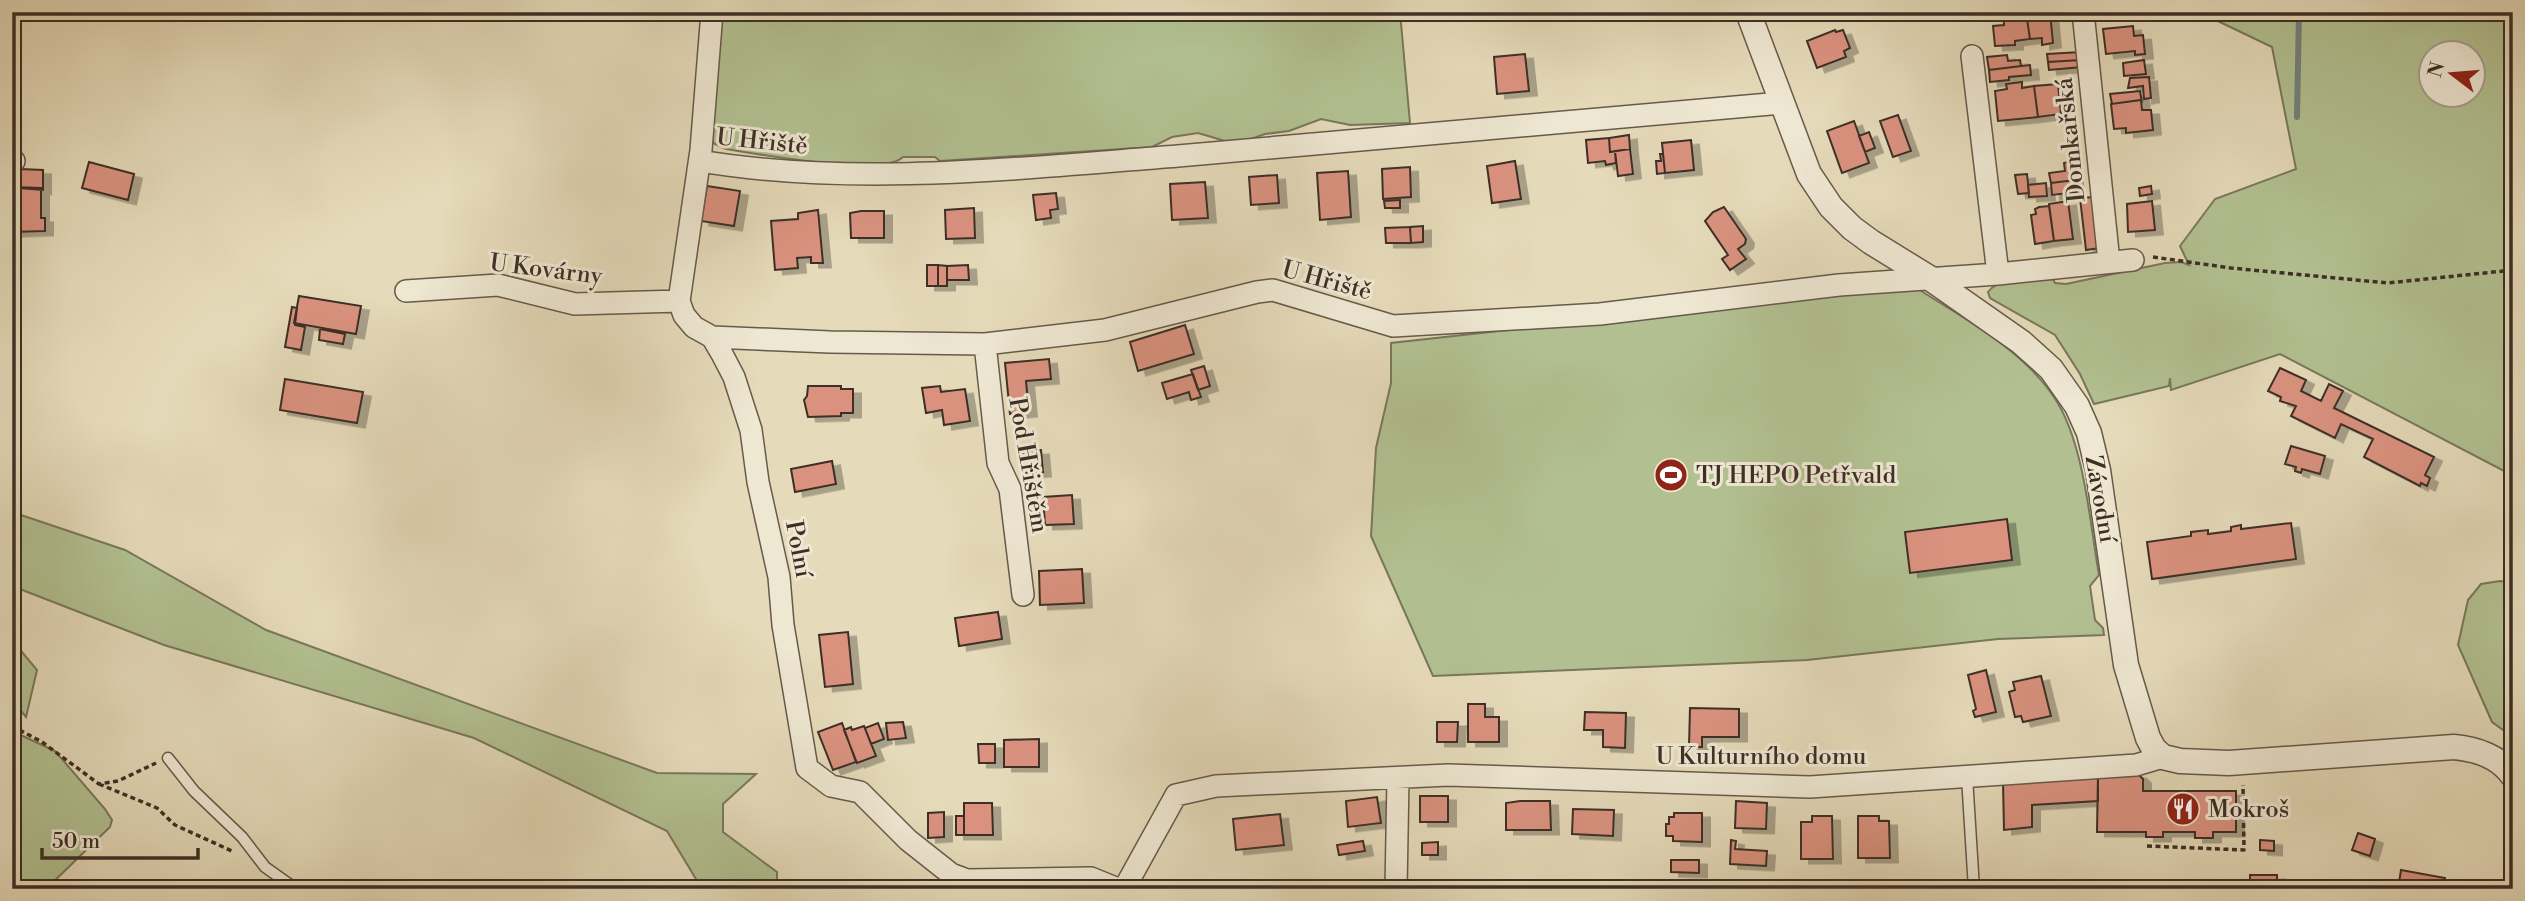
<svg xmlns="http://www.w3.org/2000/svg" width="2525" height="901" viewBox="0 0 2525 901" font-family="'Libre Bodoni',serif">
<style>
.green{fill:#b2c091;stroke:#78785c;stroke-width:2;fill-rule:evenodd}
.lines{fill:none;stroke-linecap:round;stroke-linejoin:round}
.stream{stroke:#72827b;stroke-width:6}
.building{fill:#da927f;stroke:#3d2f26;stroke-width:2;filter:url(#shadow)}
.service-casing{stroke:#675a4b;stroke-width:13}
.minor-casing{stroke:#675a4b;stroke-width:24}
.tertiary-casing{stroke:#675a4b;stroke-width:27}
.path{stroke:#3d2f26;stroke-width:3.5;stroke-dasharray:5 3.5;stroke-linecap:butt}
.service{stroke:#eee7d2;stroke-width:10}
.minor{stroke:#eee7d2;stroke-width:21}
.tertiary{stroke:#eee7d2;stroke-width:24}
.labels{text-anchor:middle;stroke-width:6;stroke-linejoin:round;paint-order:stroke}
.street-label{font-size:24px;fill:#3d2f26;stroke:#eee7d2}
.poi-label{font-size:24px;fill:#3d2f26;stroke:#eee7d2;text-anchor:start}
</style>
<defs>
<filter id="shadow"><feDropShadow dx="8" dy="4.5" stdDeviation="0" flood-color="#0004"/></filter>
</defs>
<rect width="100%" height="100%" fill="#e5dab9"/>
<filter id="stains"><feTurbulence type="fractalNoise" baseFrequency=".00286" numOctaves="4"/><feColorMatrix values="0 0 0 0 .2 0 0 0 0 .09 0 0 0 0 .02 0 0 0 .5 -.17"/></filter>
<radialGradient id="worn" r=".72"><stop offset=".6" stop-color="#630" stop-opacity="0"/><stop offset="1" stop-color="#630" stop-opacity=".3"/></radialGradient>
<!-- green -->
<path class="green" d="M718,12h682l10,111 -60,2 -29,-6 -32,12 -24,3 -17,6 -23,1 -27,-8 -26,4 -20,10 -212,14 -5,-4h-32c-20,20 -146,-3 -177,-8l-13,-6 -5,-13z
M2199,12h314v467l-3,-5 -230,-120 -109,36 -1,-12 -1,8 -75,18 -14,-30 -25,-39 -65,-37 -2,-6c11,-16 47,-12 65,-13l2,4 11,1 99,-21 16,-1 8,3 -9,-19 35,-47 81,-30 -24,-122zM2430,52h42v42h-42z
M1912,285c30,20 62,37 90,59 22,17 45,39 58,63 25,46 30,117 39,168l-9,11 5,34 8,8 1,7 -106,4 -191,21 -374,16 -62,-140 5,-88 15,-65v-40z
M12,512l113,38 141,80 391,143 99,1 -33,30v28l54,40v17h-75l-35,-58 -193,-93 -310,-93 -152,-59z
M2500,581l13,2v161l-10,-14 -11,-8 -34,-77 10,-45 13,-16z
M12,640l25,30 -11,47 -14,-17z
M12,731l43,20 50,58 7,11 -2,7 -64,62h-34z"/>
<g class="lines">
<!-- stream -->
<path class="stream" d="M2297,117l2,-105"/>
</g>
<!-- building -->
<path class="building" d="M2003,12h23l4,27 -15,2v4l-20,1 -2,-20 11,-1z
M2026,12h24l3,31 -11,2v-7l-12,1z
M2133,26l1,10 9,-1 2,19 -10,1v-4l-29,3 -3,-25z
M1835,30l1,2 7,-2 7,18 -6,3 2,6 -29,11 -10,-27z
M2081,52v8l-33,2 -1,-8z
M1525,54l4,37 -32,3 -3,-37z
M2007,55l1,6 12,-1 1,6 -32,4 -2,-13z
M2081,60l1,7 -33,3 -1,-8z
M2144,60l2,14 -22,2 -1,-13z
M2030,65l1,10 -22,2v3l-19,2 -1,-12z
M2149,77l2,21 -7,1 -1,-13 -15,2 2,-10z
M2022,82v6l12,-2 4,31 -40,4 -3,-30 12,-2 -1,-5z
M2058,84l3,30 -23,3 -4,-31z
M2140,91l2,12 -1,-3 -29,4 -2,-10z
M2141,100l1,10h9l2,20 -27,3v-5l-12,1 -3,-25z
M1898,115l13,36 -18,6 -13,-36z
M1854,121l15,42 -27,10 -15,-42z
M1869,132l6,16 -10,4 -6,-16z
M1629,135l1,14 -20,3 -1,-14z
M1609,138l1,14h5l1,11 -10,2 -1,-4 -17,2 -2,-23z
M1691,140l3,30 -29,3 -3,-30z
M1630,149l3,25 -15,2 -3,-25z
M1660,154h3l2,19 -8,1 -1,-13h5z
M1515,161l6,38 -29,4 -5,-37z
M2073,161l2,19 -24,3 -2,-10 16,-2 -1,-8z
M89,162l45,12 -6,26 -46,-12z
M1410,167l1,30 -28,2 -1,-30z
M20,169l23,1v20l-24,-2z
M1348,171l3,46 -31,3 -3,-47z
M2027,174l2,19 -11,1 -3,-19z
M1277,175l2,28 -28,2 -2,-28z
M2075,180l2,12 -25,3 -1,-12z
M1205,182l3,36 -36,2 -2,-36z
M2046,183l1,13 -18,1 -1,-12z
M707,186l33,5 -6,35 -33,-5z
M2151,186l1,8 -12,2 -1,-8z
M13,187l28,1v30h4v13l-33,1z
M1056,193l2,16 -8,1 1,8 -15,2 -3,-25z
M2094,197l6,51 -14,2 -6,-52z
M1400,200v8h-15l-1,-7z
M2068,201l5,38 -19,2 -5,-37z
M2152,201l3,29 -27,2 -1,-28z
M2049,206l5,35 -19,3 -4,-29 5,-1 -1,-5 4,-2z
M1724,207l22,32 -1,5 -7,5 8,10 -16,11 -8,-11 6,-4 -23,-34 8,-9z
M974,208l1,30 -29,1 -1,-29z
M818,210l5,53h-12v-6l-14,1 1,10 -23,2 -4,-49 27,-2v-6z
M861,211h23v27h-33l-1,-25z
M1423,226v16l-12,1 -1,-16z
M1410,227l1,16h-25l-1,-15z
M927,265h11v21h-11z
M938,265l9,1v20h-9z
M968,265l1,15h-22v-14z
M299,296l62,10 -5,28 -62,-11z
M292,307l5,1 -2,17 10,2 -4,23 -16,-3z
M1185,325l9,29 -56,17 -8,-29z
M320,329l25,5 -2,10 -24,-4z
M1049,359l2,20 -25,2 3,31 -19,2 -5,-51z
M1204,366l6,20 -12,4 -7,-20z
M2280,368l26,12 -5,11 20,10 8,-17 14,7 -9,17 100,49 -9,18 5,3 -3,8 -6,-3 -1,3 -56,-29 9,-18 -32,-15 -6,14 -44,-22 5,-10 -16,-5 1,-4 -13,-6z
M1193,374l8,23 -10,3 -2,-8 -22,7 -5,-16z
M285,379l78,13 -6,31 -77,-13z
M808,386h33v3h12v24h-12v3l-33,1 -4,-17 3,-4z
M940,386l1,6 24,-3 5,32 -26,4 -2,-15 -16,3 -4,-25z
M2291,446l34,10 -5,18 -18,-5 -1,4 -6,-2 1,-4 -11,-3z
M1041,450l2,22 -19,1 -1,-22z
M832,461l4,23 -41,8 -4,-23z
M1072,495l2,29 -29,1 -2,-28z
M2007,519l5,41 -102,13 -5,-41z
M2291,523l5,36 -144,20 -5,-37 44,-6v-4l17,-2v4l23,-3v-4l10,-2v4z
M1082,569l2,34 -44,2 -1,-34z
M998,612l4,27 -43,7 -4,-28z
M848,632l5,52 -28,3 -6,-52z
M1986,670l10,42 -21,5 -2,-6 3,-2 -8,-34z
M2041,676l10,40 -28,6 -2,-6 -6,1 -6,-25 6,-2 -2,-8z
M1468,704h17v13h14v25h-31z
M1690,708l49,1v28h-37v10h-13z
M1585,712l41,1 -1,35 -22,-1v-17h-19z
M903,722l3,16 -18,2 -2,-17z
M1437,722h21l-1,20h-20z
M842,723l14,39 -23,8 -15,-38z
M878,723l6,16 -13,5 -6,-16z
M864,726l12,30 -19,7 -13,-33 7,-3 1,3z
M1039,739v28h-35v-27z
M978,744h17v19h-16z
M2098,774h40l5,5v12h93v18h3v5h-3v18h-23v6h-18v-6h-32v5h-17v-5h-49z
M2098,775v26l-66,4v22l-28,3 -1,-48z
M1420,796h28v26h-28z
M1377,797l4,26 -33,4 -2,-26z
M1520,801h30l1,29h-45v-27z
M1736,801l31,2 -1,26 -31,-1z
M964,803h28l1,32h-29z
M1573,809l41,1 -1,26 -41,-2z
M944,812v25l-16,1v-25z
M1674,813h28v29l-29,-1v-5h-7v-12h3v-7h5z
M1280,814l4,31 -48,5 -3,-31z
M956,816h8v19h-8z
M1812,816h20l1,43h-32v-37h11z
M1858,816h21v5h10l1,37h-32z
M2358,833l17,6 -5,17 -18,-6z
M1731,840l5,1 -1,8 32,2 -1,15 -36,-2z
M2260,840l14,1v10l-14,-1z
M1363,841l2,10 -26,4 -2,-10z
M1438,842v13h-16v-12z
M1671,860h28v13l-28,-1z
M2401,870l44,8 -2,11h-45z
M2250,875h27v14h-27z"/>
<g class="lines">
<defs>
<path id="service" d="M168,758l26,33 48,46 23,30 31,22
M1967,777l7,112"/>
<path id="minor" d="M712,12l-11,138 -22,151 5,14 10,12 18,10 10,17 12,23 17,53 7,52 21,95 4,48 24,143 24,18 29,6 48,48 43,34 16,6 124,-2 27,11
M2083,12l26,250
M1972,56l26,218
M12,161h2
M700,161c155,26 322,7 478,-5 201,-16 402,-34 603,-53
M406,291l92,-6 77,19 104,-3
M712,337l118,5 155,2 120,-14 152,-38 16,-2 120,36 207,-12 239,-29 159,-11 135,-14
M985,344l13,119 12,26 13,106
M1124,889l52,-94 40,-9 232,-11 362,12 326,-22 27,-8
M1396,889l2,-110"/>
<path id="tertiary" d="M1748,12l61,162 22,33 21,21 19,14 60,37 90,63 30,27 26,37 12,27 9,37 28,195 22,73 6,11 9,8 17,4 49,2 225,-16c22,2 46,10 59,29"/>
</defs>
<!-- service casing -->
<use href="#service" class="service-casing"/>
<!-- minor casing -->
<use href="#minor" class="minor-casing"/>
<!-- tertiary casing -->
<use href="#tertiary" class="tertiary-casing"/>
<!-- path -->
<path class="path" d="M2153,257l78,11 157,15 125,-13
M12,726l30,16 57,42 19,-3 38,-18
M99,784l58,24 18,17 59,27
M2147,846l97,4 -1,-65"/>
<!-- service -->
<use href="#service" class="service"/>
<!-- minor -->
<use href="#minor" class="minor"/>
<!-- tertiary -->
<use href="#tertiary" class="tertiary"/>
</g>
<!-- icons -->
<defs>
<symbol id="stadium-disc" viewBox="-11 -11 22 22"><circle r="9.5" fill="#8f2418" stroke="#eee7d2"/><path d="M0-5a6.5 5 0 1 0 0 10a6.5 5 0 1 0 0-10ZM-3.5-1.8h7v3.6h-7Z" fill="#fff"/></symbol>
<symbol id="restaurant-disc" viewBox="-11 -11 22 22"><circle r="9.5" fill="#8f2418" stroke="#eee7d2"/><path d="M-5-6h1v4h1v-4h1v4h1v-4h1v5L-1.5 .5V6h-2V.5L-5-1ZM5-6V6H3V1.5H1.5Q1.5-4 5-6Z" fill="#fff"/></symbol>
</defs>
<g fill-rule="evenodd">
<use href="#stadium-disc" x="1652" y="456" width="38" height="38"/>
<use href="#restaurant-disc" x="2164" y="790" width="38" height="38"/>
</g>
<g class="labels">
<!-- street labels -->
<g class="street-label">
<text transform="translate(2070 140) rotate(-96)" y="8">Domkařská</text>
<text transform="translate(762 141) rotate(6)" y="8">U Hřiště</text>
<text transform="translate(546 269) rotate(7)" y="8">U Kovárny</text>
<text transform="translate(1327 280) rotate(15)" y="8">U Hřiště</text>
<text transform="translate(1029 465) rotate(80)" y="8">Pod Hřištěm</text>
<text transform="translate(2101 499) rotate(80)" y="8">Závodní</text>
<text transform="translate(799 549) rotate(79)" y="8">Polní</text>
<text x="1761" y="764">U Kulturního domu</text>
</g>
<!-- poi labels -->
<g class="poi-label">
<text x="1696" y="483">TJ HEPO Petřvald</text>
<text x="2208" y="817">Mokroš</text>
</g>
</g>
<!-- margin -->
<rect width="2525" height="901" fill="none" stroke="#e5dab9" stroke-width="42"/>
<rect x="14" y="14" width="2497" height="873" fill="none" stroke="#3d2f26" stroke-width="3.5"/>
<rect x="21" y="21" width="2483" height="859" fill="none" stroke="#3d2f26" stroke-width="2"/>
<!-- north arrow -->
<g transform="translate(2452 74) rotate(286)"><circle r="33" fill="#eee7d2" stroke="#a79d8d" stroke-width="2"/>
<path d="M0-5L12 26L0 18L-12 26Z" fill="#8f2418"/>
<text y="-10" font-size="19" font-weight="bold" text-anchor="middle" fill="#3d2f26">N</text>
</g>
<!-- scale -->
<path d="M42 848v10h156v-10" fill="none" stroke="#3d2f26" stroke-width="3.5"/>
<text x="52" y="848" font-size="21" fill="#3d2f26" stroke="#eee7d2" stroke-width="5" paint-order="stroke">50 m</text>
<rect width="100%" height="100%" filter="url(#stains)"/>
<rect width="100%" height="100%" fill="url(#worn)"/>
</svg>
